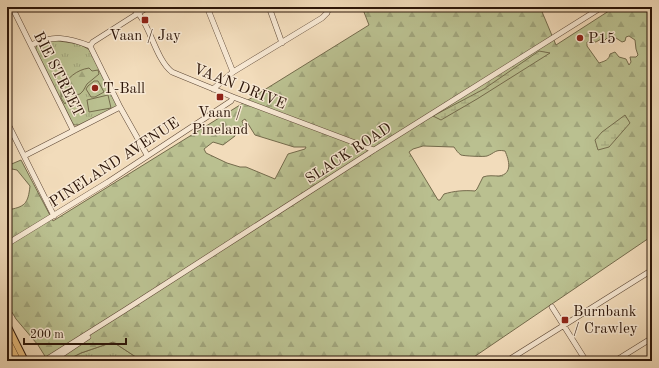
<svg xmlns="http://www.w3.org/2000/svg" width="659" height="368" viewBox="0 0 659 368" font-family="'Old Standard TT',serif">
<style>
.grass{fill:url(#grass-tufts);stroke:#746b4c}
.forest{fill:url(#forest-firs);stroke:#746b4c;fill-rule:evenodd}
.wetland{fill:url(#wetland-marsh);stroke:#746b4c}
.pitch{fill:#bac090;stroke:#746b4c}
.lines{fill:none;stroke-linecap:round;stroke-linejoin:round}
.minor-casing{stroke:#5e4836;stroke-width:6}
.major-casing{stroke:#2d1609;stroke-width:8}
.minor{stroke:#f7e8d3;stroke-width:5}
.major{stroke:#e9be7e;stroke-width:6}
.poi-dot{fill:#8f2418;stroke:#f7e8d3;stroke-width:1.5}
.labels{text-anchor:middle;stroke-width:3;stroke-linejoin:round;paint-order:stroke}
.poi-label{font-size:15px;fill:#2d1609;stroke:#f7e8d3;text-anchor:start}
.street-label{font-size:15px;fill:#2d1609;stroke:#f7e8d3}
</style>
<defs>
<pattern id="grass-tufts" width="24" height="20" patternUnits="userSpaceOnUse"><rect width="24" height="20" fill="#bac090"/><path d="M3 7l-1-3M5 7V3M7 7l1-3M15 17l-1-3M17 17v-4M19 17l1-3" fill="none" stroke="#a0a47b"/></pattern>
<pattern id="forest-firs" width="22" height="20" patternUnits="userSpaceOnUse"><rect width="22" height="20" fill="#bac090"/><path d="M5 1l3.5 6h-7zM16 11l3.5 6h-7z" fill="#a0a47b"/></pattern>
<pattern id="wetland-marsh" width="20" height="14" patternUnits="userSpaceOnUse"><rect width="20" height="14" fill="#bac090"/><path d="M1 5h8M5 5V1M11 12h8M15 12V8" fill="none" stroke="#a0a47b"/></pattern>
</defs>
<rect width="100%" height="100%" fill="#f2dcbb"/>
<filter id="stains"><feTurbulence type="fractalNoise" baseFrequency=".005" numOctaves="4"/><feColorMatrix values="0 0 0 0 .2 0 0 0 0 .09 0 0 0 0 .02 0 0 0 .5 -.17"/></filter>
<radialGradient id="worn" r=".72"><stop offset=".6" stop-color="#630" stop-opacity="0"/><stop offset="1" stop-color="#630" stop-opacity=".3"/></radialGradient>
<!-- grass -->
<path class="grass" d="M53,40l26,4 13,7 25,54 -1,2 -37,18h-5l-2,-3 -36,-72v-3l3,-3z
M113,342l29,19h-77l16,-8z"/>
<!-- forest -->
<path class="forest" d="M362,7h178l16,38 59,-38h37v229l-184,125h-326l-29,-19 -32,11 -16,8h-17l-10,-16 -22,-26 -9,-15v-94c18,-3 21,-6 23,-24l-13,-16 -10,-2v-2l14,-6 32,61 316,-196zM613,36l9,6 3,-1 1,-4 3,-1 6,4 1,9 2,6 -2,2h-6l1,5 -2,3 -3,-6 -7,-2 -4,-5 -5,2c-1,6 -5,7 -11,9l-12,-17v-4h9l5,-3 3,2 3,-3 4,1zM245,119l10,16 39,12h12l-1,2 -17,5 -13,25 -29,-12h-6l-13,-4 -21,-10 -2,-4 9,-7 10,3 12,-9 1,-9h8l-2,-6zM423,146l31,1c2,3 4,6 7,8 3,1 23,2 26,1 8,-3 8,-7 18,-5 4,9 8,23 -6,25 -5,0 -11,-1 -16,1l-6,12 -2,2c-11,-1 -21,0 -31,3l-4,6h-2l-29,-48 4,-3z
M89,68l3,3 6,-1 1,4 -12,10 -4,7 -3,3 -10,2 -5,8 -4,-6v-10c7,-10 15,-18 28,-20z"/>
<!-- wetland -->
<path class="wetland" d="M539,51l11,2 -73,46 -36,21 -8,-4 51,-27z
M625,115l5,8 -21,24 -11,3 -3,-10 7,-8z"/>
<!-- pitch -->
<path class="pitch" d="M94,81h4l6,11 -9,5h-4l-5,-8 2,-3z
M108,95l3,13 -22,4 -2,-12z"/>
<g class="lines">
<defs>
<path id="minor" d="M12,7l61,123
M130,7c19,8 23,50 42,65l61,25 141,53
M207,7l26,65
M269,7l13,36
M31,45c23,-10 36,-8 59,1l30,61 27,48
M90,46l3,-4 55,-35
M213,89l20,-17 89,-54 5,-5 2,-6
M7,122l47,94
M24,156l96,-49
M7,244l101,-62 123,-81 2,-4
M552,307l34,54
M44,361l81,-51 249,-160 228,-143
M52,361l36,-24
M507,361l145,-91
M615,361l37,-23"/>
<path id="major" d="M7,325l18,36
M7,339l11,22
M53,361v-1"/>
</defs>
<!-- minor casing -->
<use href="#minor" class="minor-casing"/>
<!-- major casing -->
<use href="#major" class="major-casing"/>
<!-- minor -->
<use href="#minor" class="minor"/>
<!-- major -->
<use href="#major" class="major"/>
</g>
<!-- markers -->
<g class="poi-dot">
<rect x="141" y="16" width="8" height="8" rx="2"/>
<circle cx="580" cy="38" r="4"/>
<circle cx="95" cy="88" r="4"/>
<rect x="216" y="93" width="8" height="8" rx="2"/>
<rect x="561" y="316" width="8" height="8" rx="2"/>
</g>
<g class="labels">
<!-- poi labels -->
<g class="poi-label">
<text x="145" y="40" text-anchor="middle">Vaan / Jay</text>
<text x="588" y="43">P15</text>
<text x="103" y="93">T-Ball</text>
<text x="220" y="117" text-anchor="middle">Vaan /<tspan x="220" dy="17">Pineland</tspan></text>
<text x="573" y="316">Burnbank<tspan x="573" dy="17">/ Crawley</tspan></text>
</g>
<!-- street labels -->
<g class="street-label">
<text transform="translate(59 74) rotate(63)" y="5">BIE STREET</text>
<text transform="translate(240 86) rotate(22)" y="5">VAAN DRIVE</text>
<text transform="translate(348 153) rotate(-33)" y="5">SLACK ROAD</text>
<text transform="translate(114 162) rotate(-33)" y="5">PINELAND AVENUE</text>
</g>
</g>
<!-- margin -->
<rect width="659" height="368" fill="none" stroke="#f2dcbb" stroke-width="24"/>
<rect x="8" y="8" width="643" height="352" fill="none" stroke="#2d1609" stroke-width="2"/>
<rect x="12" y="12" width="635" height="344" fill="none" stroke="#2d1609"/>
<!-- scale -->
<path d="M24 338v6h102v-6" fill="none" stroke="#2d1609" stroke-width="2"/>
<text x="30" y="338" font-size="12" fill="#2d1609" stroke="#f7e8d3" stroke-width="3" paint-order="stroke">200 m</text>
<rect width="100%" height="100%" filter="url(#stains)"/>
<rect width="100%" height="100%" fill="url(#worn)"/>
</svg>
